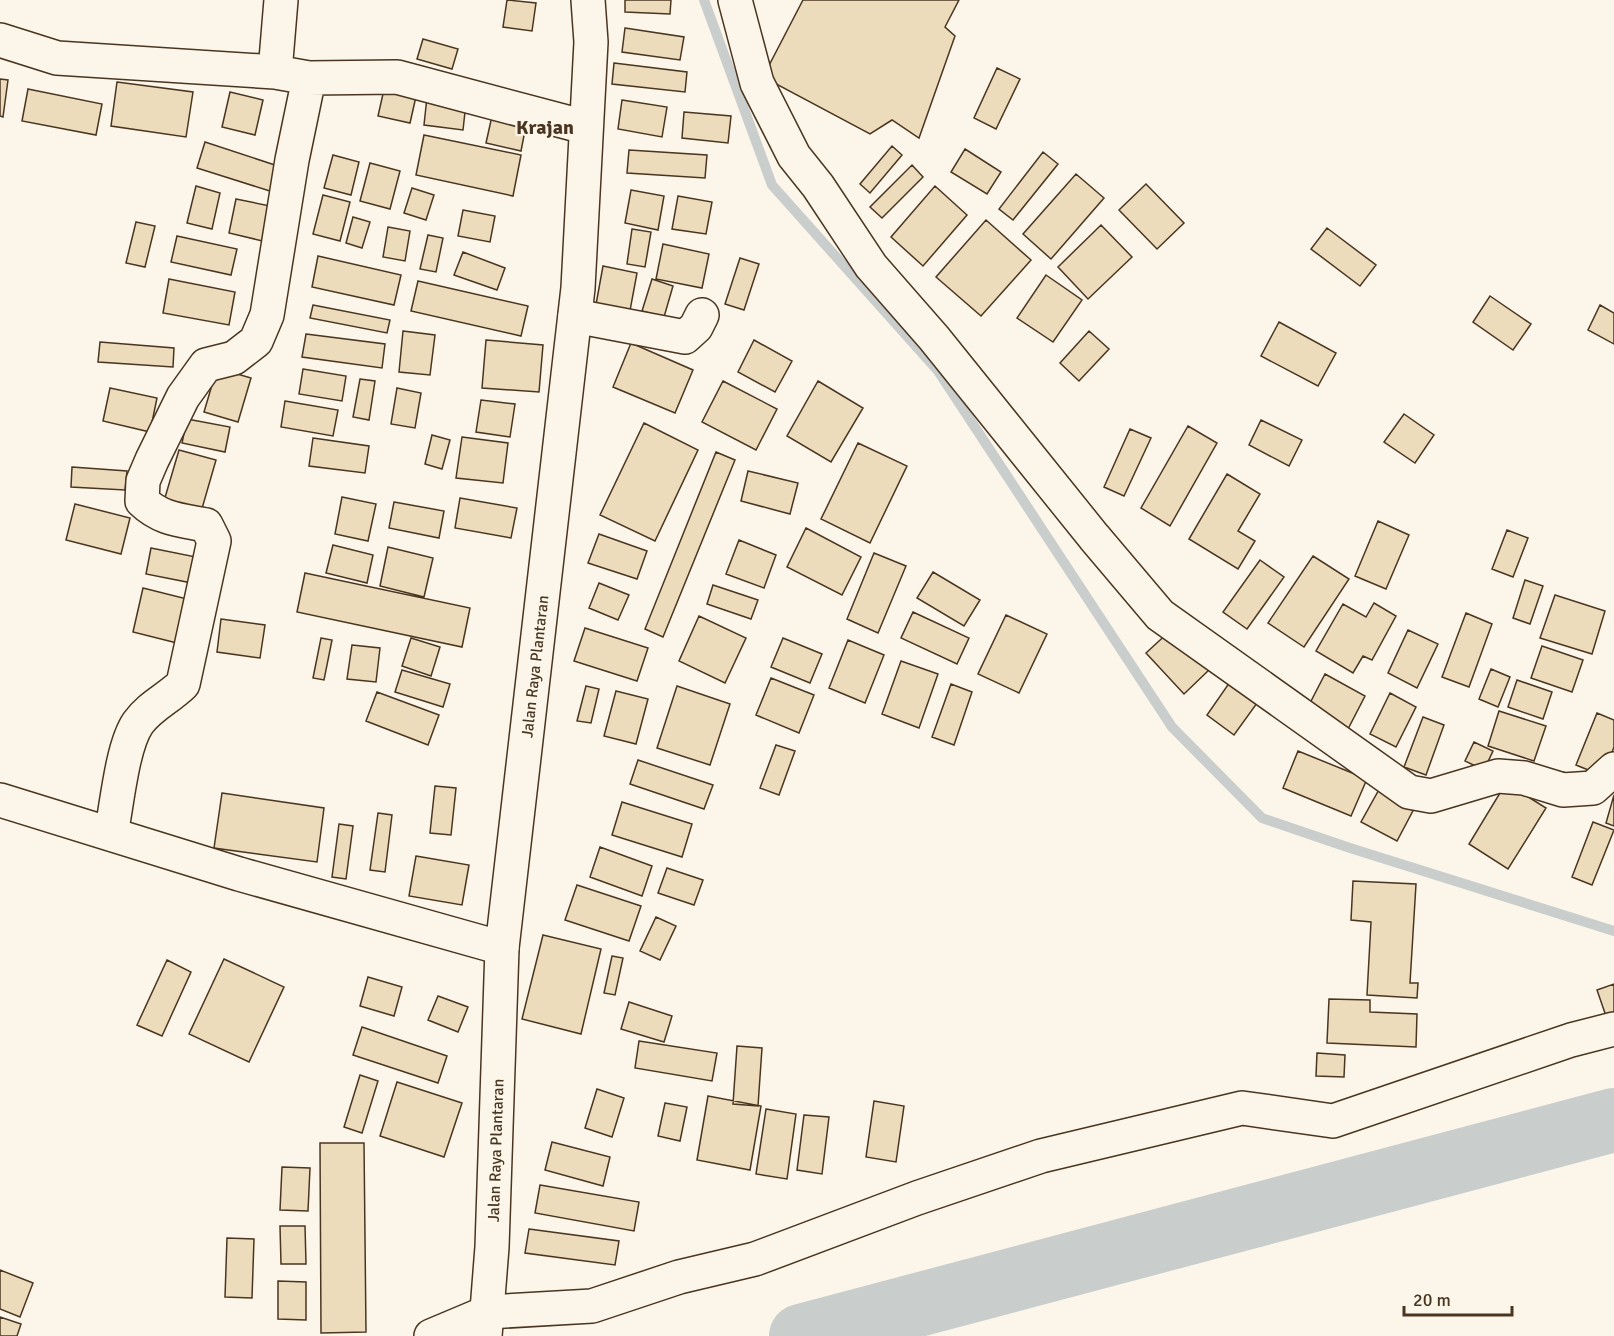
<svg xmlns="http://www.w3.org/2000/svg" width="1614" height="1336" viewBox="0 0 1614 1336" font-family="Signika,sans-serif">
<style>
.lines{fill:none;stroke-linecap:round;stroke-linejoin:round}
.stream{stroke:#c9cecd;stroke-width:10}
.river{stroke:#c9cecd;stroke-width:64}
.building{fill:#ecdcbc;stroke:#4a3520;stroke-width:1.5}
.street-casing{stroke:#4a3520;stroke-width:36}
.secondary-casing{stroke:#4a3520;stroke-width:36}
.street{stroke:#fbf6e9;stroke-width:33}
.secondary{stroke:#fbf6e9;stroke-width:33}
.labels{text-anchor:middle;stroke-width:4.5;stroke-linejoin:round;paint-order:stroke}
.street-label{font-size:16px;fill:#4a3520;stroke:#fbf6e9}
.quarter-label{font-size:20px;font-weight:bold;fill:#4a3520;stroke:#fbf6e9}
</style>
<rect width="100%" height="100%" fill="#fbf6e9"/>
<g class="lines">
<!-- stream -->
<path class="stream" d="M704,0l68,185 166,186 234,356 90,91 88,30 264,83"/>
<!-- river -->
<path class="river" d="M801,1336l813,-216"/>
</g>
<!-- building -->
<path class="building" d="M507,0l29,3 -4,28 -29,-4z
M625,0h46l-1,14 -45,-2z
M803,0h156l-14,27 10,9 -36,102 -27,-18 -22,14 -107,-57z
M625,28l59,9 -4,23 -58,-8z
M423,39l35,10 -6,20 -35,-10z
M614,63l73,9 -2,20 -73,-8z
M997,68l23,11 -24,50 -22,-11z
M0,79l8,1 -5,37 -3,-1z
M117,82l76,10 -7,45 -75,-11z
M385,85l32,7 -7,31 -32,-7z
M28,89l74,15 -6,31 -74,-14z
M230,92l33,8 -8,35 -33,-8z
M427,97l39,6 -3,27 -39,-5z
M622,100l45,7 -5,30 -44,-8z
M494,107l34,8 -7,36 -35,-8z
M684,112l47,4 -3,27 -46,-5z
M424,135l97,20 -8,41 -97,-21z
M205,142l76,25 -8,25 -76,-24z
M892,146l10,9 -32,38 -10,-9z
M965,149l36,23 -14,22 -36,-22z
M629,150l78,5 -2,23 -78,-5z
M1043,152l15,12 -45,56 -14,-11z
M333,155l26,7 -8,33 -27,-7z
M370,163l30,8 -10,38 -30,-8z
M912,165l11,12 -41,41 -12,-11z
M1076,174l28,24 -53,61 -28,-25z
M1146,184l38,39 -27,26 -38,-39z
M196,186l24,7 -8,36 -25,-6z
M935,186l32,29 -44,51 -32,-29z
M412,188l22,7 -8,25 -22,-7z
M631,190l33,6 -6,34 -33,-7z
M323,195l27,7 -10,39 -27,-7z
M678,196l34,6 -6,32 -34,-5z
M236,199l39,8 -8,35 -38,-9z
M463,210l32,6 -5,26 -32,-6z
M353,217l17,5 -8,26 -16,-5z
M986,220l45,40 -50,56 -45,-39z
M136,222l19,4 -10,41 -19,-4z
M1101,225l31,32 -44,42 -30,-32z
M388,227l22,4 -5,30 -22,-4z
M1327,228l49,37 -16,21 -49,-37z
M632,229l19,3 -6,35 -18,-3z
M428,235l15,3 -7,34 -16,-3z
M177,236l60,13 -6,26 -60,-13z
M663,244l46,10 -7,34 -46,-9z
M463,252l42,16 -8,22 -43,-15z
M318,256l83,19 -7,30 -82,-18z
M740,258l19,6 -15,46 -19,-6z
M603,266l34,7 -8,43 -34,-6z
M1046,275l36,25 -29,42 -36,-24z
M169,279l66,13 -6,33 -66,-12z
M652,279l21,7 -9,31 -22,-6z
M418,281l110,25 -7,30 -110,-25z
M1490,296l41,28 -18,26 -40,-28z
M313,305l77,15 -3,13 -77,-15z
M1600,305l14,8v31l-26,-14z
M1279,322l57,31 -18,33 -57,-30z
M403,331l32,4 -5,40 -31,-3z
M1089,331l20,18 -30,32 -19,-18z
M306,334l79,10 -3,24 -80,-11z
M486,340l57,5 -4,47 -57,-4z
M754,340l38,21 -17,31 -37,-20z
M100,342l74,6 -1,19 -75,-5z
M631,343l62,27 -18,43 -62,-26z
M217,368l34,10 -13,44 -34,-10z
M303,369l43,7 -4,25 -43,-7z
M360,379l15,2 -6,39 -16,-3z
M723,381l54,28 -21,41 -54,-28z
M818,381l45,27 -32,54 -44,-26z
M110,388l47,10 -7,34 -47,-11z
M397,388l24,5 -6,35 -24,-4z
M481,400l34,4 -5,33 -34,-5z
M285,401l53,9 -5,26 -52,-9z
M1404,414l30,21 -19,28 -31,-21z
M187,419l43,8 -5,25 -43,-9z
M1261,420l41,20 -13,26 -40,-21z
M644,423l54,27 -43,91 -55,-26z
M1188,426l29,17 -47,83 -29,-18z
M1130,429l21,9 -27,58 -20,-9z
M432,435l18,5 -8,29 -17,-5z
M462,437l46,6 -5,40 -47,-5z
M313,438l56,8 -4,27 -56,-7z
M858,443l49,23 -37,77 -49,-24z
M179,450l37,10 -15,52 -37,-11z
M716,452l19,8 -72,177 -18,-8z
M72,467l55,4 -2,19 -54,-3z
M748,471l50,12 -8,31 -49,-13z
M1227,474l33,20 -22,37 17,10 -17,28 -49,-30z
M342,497l34,7 -8,37 -33,-7z
M460,498l57,10 -6,30 -56,-10z
M394,502l50,9 -5,27 -50,-10z
M75,504l55,14 -9,36 -55,-14z
M1378,521l31,14 -23,54 -31,-13z
M806,528l55,29 -19,38 -55,-28z
M1507,530l21,8 -15,39 -21,-8z
M599,534l48,17 -10,28 -49,-16z
M739,540l37,15 -12,33 -38,-14z
M333,545l40,10 -6,28 -41,-10z
M388,547l45,11 -9,39 -44,-11z
M151,548l45,9 -4,26 -46,-9z
M874,553l32,13 -28,67 -31,-14z
M1313,556l36,23 -45,68 -36,-24z
M1260,560l24,17 -37,52 -24,-17z
M933,572l47,28 -16,26 -47,-28z
M305,573l165,35 -8,39 -165,-35z
M1525,580l18,6 -13,38 -17,-6z
M599,583l30,12 -11,25 -29,-12z
M713,585l45,15 -7,19 -44,-15z
M143,588l52,13 -10,44 -52,-13z
M1555,595l50,16 -13,43 -52,-16z
M1374,603l22,13 -24,44 -9,-4 -10,17 -37,-22 27,-47 23,13z
M913,612l56,26 -12,26 -56,-26z
M1466,613l26,11 -23,63 -27,-10z
M1006,615l41,19 -28,59 -41,-19z
M699,616l47,22 -21,45 -46,-22z
M221,619l44,6 -5,33 -43,-6z
M585,628l63,20 -11,33 -63,-20z
M1172,629l38,40 -26,25 -38,-41z
M1408,630l30,14 -21,44 -29,-15z
M321,638l11,2 -8,40 -11,-2z
M411,638l29,9 -9,29 -29,-10z
M783,638l39,16 -12,29 -39,-16z
M848,640l36,15 -19,48 -36,-15z
M352,645l28,3 -4,34 -29,-3z
M1542,646l41,14 -11,32 -41,-14z
M901,661l37,13 -19,54 -37,-14z
M1491,669l19,8 -12,30 -19,-8z
M402,670l48,14 -7,23 -48,-15z
M1325,674l40,22 -17,33 -40,-22z
M771,678l43,17 -15,38 -43,-18z
M1232,679l28,20 -26,36 -27,-20z
M1517,680l35,12 -9,27 -35,-12z
M951,684l21,8 -18,53 -22,-8z
M586,686l13,3 -8,34 -14,-2z
M677,686l53,18 -20,61 -53,-17z
M616,691l32,8 -12,45 -32,-8z
M377,692l62,23 -11,30 -62,-24z
M1390,693l26,14 -20,40 -26,-13z
M1499,711l47,15 -12,35 -46,-15z
M1597,713l17,7v27l-11,29 -27,-11z
M1423,717l21,8 -18,50 -22,-8z
M1474,742l19,9 -9,19 -19,-9z
M776,745l19,6 -16,44 -19,-7z
M1298,751l69,28 -16,37 -68,-28z
M638,760l75,25 -9,24 -74,-25z
M1506,783l40,25 -38,61 -39,-25z
M435,786l21,2 -5,47 -21,-2z
M1381,786l35,19 -19,36 -36,-19z
M222,793l102,15 -7,54 -103,-14z
M1614,795v31l-8,-3z
M622,802l70,22 -10,33 -70,-22z
M378,813l14,2 -7,57 -15,-2z
M1593,822l21,8 -22,55 -20,-8z
M339,824l14,2 -7,53 -14,-2z
M600,847l52,19 -10,30 -52,-19z
M416,856l53,9 -7,40 -53,-9z
M667,868l36,12 -9,25 -36,-12z
M1353,881l63,3 -6,99h8l-1,15 -50,-3 4,-73 -20,-2z
M577,885l64,21 -12,35 -64,-21z
M656,917l20,9 -16,34 -20,-9z
M543,935l58,14 -20,85 -59,-15z
M612,956l11,2 -8,37 -11,-2z
M224,959l60,28 -35,75 -60,-28z
M167,960l24,12 -29,64 -25,-11z
M368,977l34,10 -8,29 -34,-10z
M1614,984v30l-8,2 -9,-26z
M438,996l30,11 -10,25 -30,-12z
M1329,999l41,1v12l47,2 -1,33 -89,-4z
M629,1002l43,14 -8,26 -43,-13z
M362,1027l85,29 -9,27 -85,-28z
M639,1041l78,12 -5,28 -77,-13z
M737,1046l25,2 -4,58 -25,-2z
M1317,1053l28,2 -1,22 -28,-1z
M360,1075l18,6 -16,52 -18,-6z
M397,1082l65,21 -18,54 -64,-21z
M597,1089l27,9 -12,39 -27,-9z
M708,1096l53,10 -11,64 -53,-10z
M874,1101l30,5 -8,56 -30,-5z
M665,1103l22,4 -7,34 -22,-5z
M766,1109l30,5 -9,65 -31,-5z
M804,1115l25,2 -7,57 -25,-4z
M552,1142l58,15 -7,29 -58,-16z
M320,1143h44l2,189 -45,1z
M282,1167l28,1 -2,43 -28,-1z
M540,1185l99,17 -5,29 -99,-18z
M280,1226h25l1,38h-25z
M529,1229l90,12 -4,24 -90,-12z
M227,1238l27,1 -2,59 -27,-1z
M0,1270l33,13 -13,34 -20,-8z
M278,1281l28,1v38l-28,-1z
M0,1317l21,7 -4,12h-17z"/>
<g class="lines">
<defs>
<path id="street" d="M735,0l22,83 37,73 24,30 53,80 63,72 160,199 66,78 249,177 22,4 67,-20 26,2 39,12 30,-2 21,-19
M0,40l57,18 218,14 34,6 88,-1 188,50
M275,72l6,-72
M575,316l110,21 11,-10 6,-12
M0,800l239,74 263,74
M111,834c6,-29 11,-88 27,-111 12,-17 31,-25 45,-39l31,-143 -8,-16c-25,-5 -44,-5 -64,-24l1,-20 9,-21 31,-63 23,-32 28,-7 22,-17 11,-26 25,-155 17,-82
M431,1336l57,-24 104,-6 87,-29 76,-18 162,-61 124,-42 201,-48 91,13 238,-81 43,-11"/>
<g id="secondary">
<path id="s1" d="M485,1336l7,-89 10,-299 76,-660 13,-246 -3,-42"/>
</g>
</defs>
<!-- street casing -->
<use href="#street" class="street-casing"/>
<!-- secondary casing -->
<use href="#secondary" class="secondary-casing"/>
<!-- street -->
<use href="#street" class="street"/>
<!-- secondary -->
<use href="#secondary" class="secondary"/>
</g>
<g class="labels">
<!-- street labels -->
<g class="street-label">
<text dy="6" stroke="none"><textPath href="#s1" startOffset="672">Jalan Raya Plantaran</textPath></text>
<text dy="6" stroke="none"><textPath href="#s1" startOffset="186">Jalan Raya Plantaran</textPath></text>
</g>
<!-- quarter labels -->
<g class="quarter-label">
<text x="545" y="134">Krajan</text>
</g>
</g>
<!-- scale -->
<path d="M1404 1306v9h108v-9" fill="none" stroke="#4a3520" stroke-width="3"/>
<text x="1413" y="1306" font-size="18" fill="#4a3520" stroke="#fbf6e9" stroke-width="4.5" paint-order="stroke">20 m</text>
</svg>
